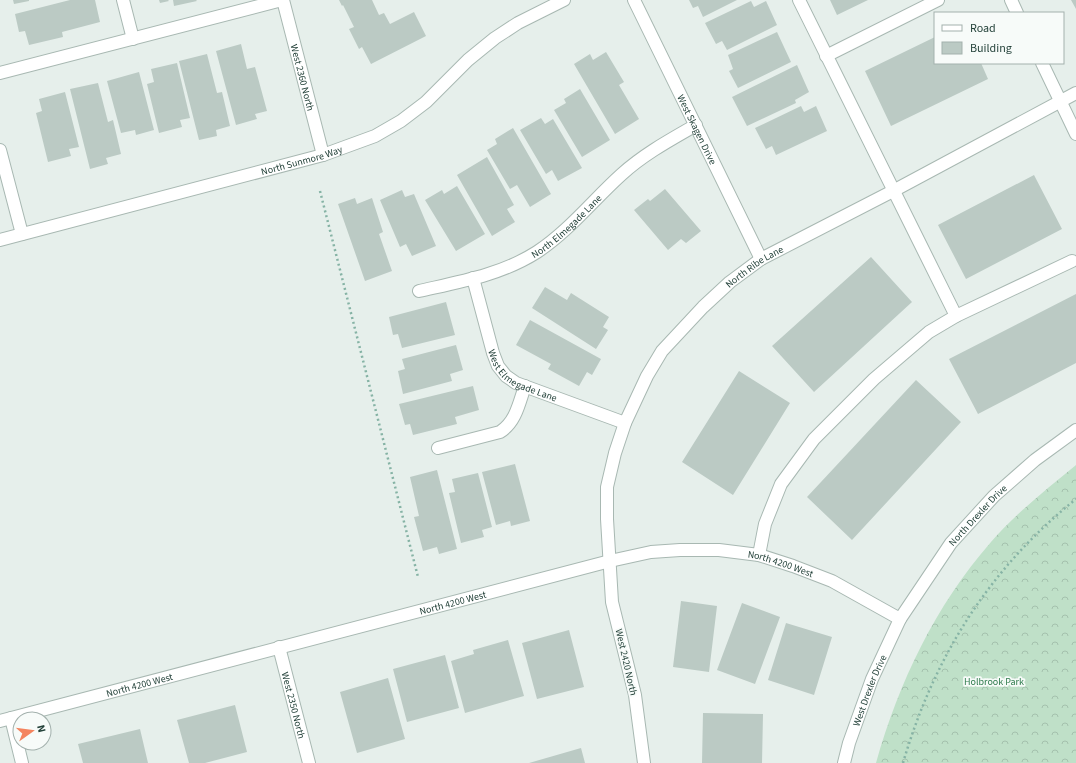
<svg xmlns="http://www.w3.org/2000/svg" width="1076" height="763" viewBox="0 0 1076 763" font-family="'Source Sans 3',sans-serif">
<style>
.forest{fill:url(#forest-crowns)}
.building{fill:#bbcac4}
.lines{fill:none;stroke-linecap:round;stroke-linejoin:round}
.minor-casing{stroke:#a8b8b2;stroke-width:14}
.path{stroke:#86b3a5;stroke-width:2.5;stroke-dasharray:2 3;stroke-linecap:butt}
.minor{stroke:#fff;stroke-width:12}
.labels{text-anchor:middle;stroke-width:3.5;stroke-linejoin:round;paint-order:stroke}
.street-label{font-size:10px;fill:#24423a;stroke:#f7fbf9}
.park-label{font-size:10px;fill:#2d7a4b;stroke:#f7fbf9}
</style>
<defs>
<pattern id="forest-crowns" width="20" height="18" patternUnits="userSpaceOnUse"><rect width="20" height="18" fill="#bfe0c8"/><path d="M2 6a3 3 0 1 1 6 0M12 15a3 3 0 1 1 6 0" fill="none" stroke="#a4c1ad"/></pattern>
</defs>
<rect width="100%" height="100%" fill="#e6efeb"/>
<!-- forest -->
<path class="forest" d="M1076,465v298h-200c23,-81 59,-157 115,-221 25,-29 56,-53 85,-77z"/>
<!-- building -->
<path class="building" d="M13,0h16v1l-15,3z
M70,0h25l5,22 -38,10 1,5 -34,8 -4,-14 -6,1 -4,-18z
M159,0h9l1,1 -9,2z
M173,0h23l1,1 -23,5z
M339,0h33l7,15 5,-2 6,11 24,-12 12,24 -55,28 -9,-17 -3,2 -10,-20 5,-2 -11,-22 -1,1z
M689,0h48l-34,17 -5,-11 -5,2z
M830,0h38l-31,15z
M1071,0h5v9z
M751,1l3,6 12,-6 11,24 -50,25 -5,-9 -6,3 -11,-21z
M777,32l14,30 -53,26 -9,-17 4,-2 -5,-14z
M935,37v26h46l7,16 -97,47 -26,-55z
M241,44l6,25 8,-2 12,44 -12,3 2,5 -21,6 -20,-74z
M606,52l18,30 -5,3 20,34 -24,15 -41,-70 16,-10 3,6z
M207,54l10,39 5,-1 8,34 -14,4 1,6 -18,4 -20,-79z
M177,63l13,55 -10,2 2,7 -23,6 -12,-49 7,-2 -3,-13z
M797,65l12,27 -14,8 1,3 -49,23 -15,-29z
M139,72l15,58 -18,5 -1,-5 -14,3 -14,-52z
M98,83l10,39 5,-2 8,34 -15,4 2,6 -18,5 -20,-80z
M580,89l30,51 -28,17 -28,-47 12,-7 -2,-4z
M65,92l14,55 -10,2 2,7 -23,6 -12,-49 6,-2 -3,-12z
M801,106l3,6 12,-6 11,25 -51,24 -4,-9 -6,3 -11,-21z
M541,118l4,6 8,-5 29,49 -24,13 -6,-11 -6,4 -26,-44z
M513,128l38,66 -21,13 -13,-22 -7,4 -23,-39 10,-6 -2,-5z
M487,157l27,48 -7,4 8,13 -23,14 -35,-61z
M1034,175l28,54 -96,50 -28,-54z
M457,186l28,48 -29,17 -31,-51 17,-10 2,4z
M665,189l36,42 -15,12 -5,-4 -13,11 -34,-40 14,-11 2,2z
M402,190l3,7 9,-3 22,52 -24,10 -6,-12 -6,3 -20,-47z
M355,198l2,6 15,-6 11,34 -4,2 13,37 -27,10 -27,-77z
M871,257l41,45 -98,90 -42,-46z
M545,287l22,13 4,-7 38,24 -6,10 5,3 -12,19 -64,-41z
M1076,294v69l-98,51 -29,-55z
M446,302l9,33 -53,13 -4,-14 -5,1 -4,-18z
M530,320l71,39 -9,16 -5,-3 -8,14 -31,-17 3,-5 -35,-19z
M456,345l7,25 -13,4 2,7 -49,13 -5,-23 7,-2 -3,-10z
M739,371l51,32 -57,92 -51,-33z
M916,380l45,42 -109,118 -45,-43z
M473,386l6,24 -24,7 2,7 -44,11 -3,-11 -5,1 -6,-21z
M515,464l15,57 -19,5 -1,-5 -14,4 -14,-53z
M437,470l20,79 -18,5 -2,-7 -14,4 -9,-34 5,-1 -9,-39z
M478,473l14,54 -10,3 2,7 -23,6 -12,-50 6,-1 -3,-13z
M681,601l36,5 -8,66 -36,-5z
M742,603l38,14 -25,67 -38,-14z
M786,623l46,14 -18,58 -46,-15z
M569,630l15,57 -47,12 -15,-56z
M508,640l16,56 -59,17 -14,-52 23,-7 -1,-4z
M445,655l14,53 -52,14 -14,-53z
M388,678l17,61 -48,14 -17,-61z
M235,705l12,47 -42,11h-16l-12,-43z
M703,713l60,1 -1,49h-60z
M140,729l8,34h-65l-5,-19z
M581,748l4,15h-56z"/>
<g class="lines">
<defs>
<g id="minor">
<path d="M123,0l10,39"/>
<path id="s1" d="M283,0l40,155"/>
<path id="s2" d="M634,0l127,259"/>
<path d="M799,0l157,316"/>
<path d="M1011,0l6,13"/>
<path d="M826,56l112,-56"/>
<path d="M1042,63l34,71"/>
<path d="M0,73l282,-73"/>
<path d="M0,150l22,84"/>
<path id="s3" d="M0,240l323,-85 52,-19 26,-15 25,-19 42,-42 27,-22 23,-15 46,-23"/>
<path id="s4" d="M473,278l20,75 5,13 8,10 10,7 109,40"/>
<path id="s5" d="M419,291c40,-9 82,-16 118,-39 32,-21 57,-53 85,-78 22,-20 48,-34 74,-49"/>
<path d="M438,448l62,-16c16,-10 19,-29 25,-46"/>
<path d="M759,555l6,-31 16,-40 33,-45 60,-60 55,-47 27,-16 116,-55"/>
<path id="s6" d="M279,647l30,116"/>
<path d="M11,718l11,45"/>
<path id="s7" d="M0,721l610,-160 41,-9 29,-2h39l40,5 34,11 39,15 68,38"/>
<path id="s8" d="M644,763l-9,-68 -23,-93 -5,-83v-32l8,-34 10,-30 22,-47 15,-25 41,-44 27,-25 31,-23 132,-68 183,-98"/>
<path id="s9" d="M844,763l5,-20 23,-64 28,-60 51,-76 43,-47 41,-36 41,-30"/>
</g>
</defs>
<!-- minor casing -->
<use href="#minor" class="minor-casing"/>
<!-- path -->
<path class="path" d="M320,191l98,386
M903,763c31,-106 86,-194 173,-264"/>
<!-- minor -->
<use href="#minor" class="minor"/>
</g>
<g class="labels">
<!-- street labels -->
<g class="street-label">
<text dy="4" stroke="none"><textPath href="#s1" startOffset="80">West 2360 North</textPath></text>
<text dy="4" stroke="none"><textPath href="#s2" startOffset="144">West Skagen Drive</textPath></text>
<text dy="4" stroke="none"><textPath href="#s3" startOffset="312">North Sunmore Way</textPath></text>
<text dy="4" stroke="none"><textPath href="#s5" startOffset="164">North Elmegade Lane</textPath></text>
<text dy="4" stroke="none"><textPath href="#s8" startOffset="553">North Ribe Lane</textPath></text>
<text dy="4" stroke="none"><textPath href="#s4" startOffset="117">West Elmegade Lane</textPath></text>
<text dy="4" stroke="none"><textPath href="#s9" startOffset="285">North Drexler Drive</textPath></text>
<text dy="4" stroke="none"><textPath href="#s7" startOffset="804">North 4200 West</textPath></text>
<text dy="4" stroke="none"><textPath href="#s7" startOffset="468">North 4200 West</textPath></text>
<text transform="translate(627 662) rotate(77)" y="4">West 2420 North</text>
<text dy="4" stroke="none"><textPath href="#s7" startOffset="144">North 4200 West</textPath></text>
<text dy="4" stroke="none"><textPath href="#s9" startOffset="77">West Drexler Drive</textPath></text>
<text dy="4" stroke="none"><textPath href="#s6" startOffset="60">West 2350 North</textPath></text>
</g>
<!-- park labels -->
<g class="park-label">
<text x="994" y="685">Holbrook Park</text>
</g>
</g>
<!-- legend -->
<rect x="934" y="12" width="130" height="52" fill="#f7fbf9" stroke="#a3b1ad"/>
<rect x="942" y="25" width="20" height="6" fill="#ffffff" stroke="#a3b1ad"/>
<text x="970" y="32" font-size="12" fill="#24423a">Road</text>
<rect x="942" y="42" width="20" height="12" fill="#bbcac4" stroke="#a3b1ad"/>
<text x="970" y="52" font-size="12" fill="#24423a">Building</text>
<!-- north arrow -->
<g transform="translate(32 731) rotate(76)"><circle r="19" fill="#f7fbf9" stroke="#a3b1ad"/>
<path d="M0-3L7 15L0 10L-7 15Z" fill="#f4845f"/>
<text y="-6" font-size="11" font-weight="bold" text-anchor="middle" fill="#24423a">N</text>
</g>
</svg>
